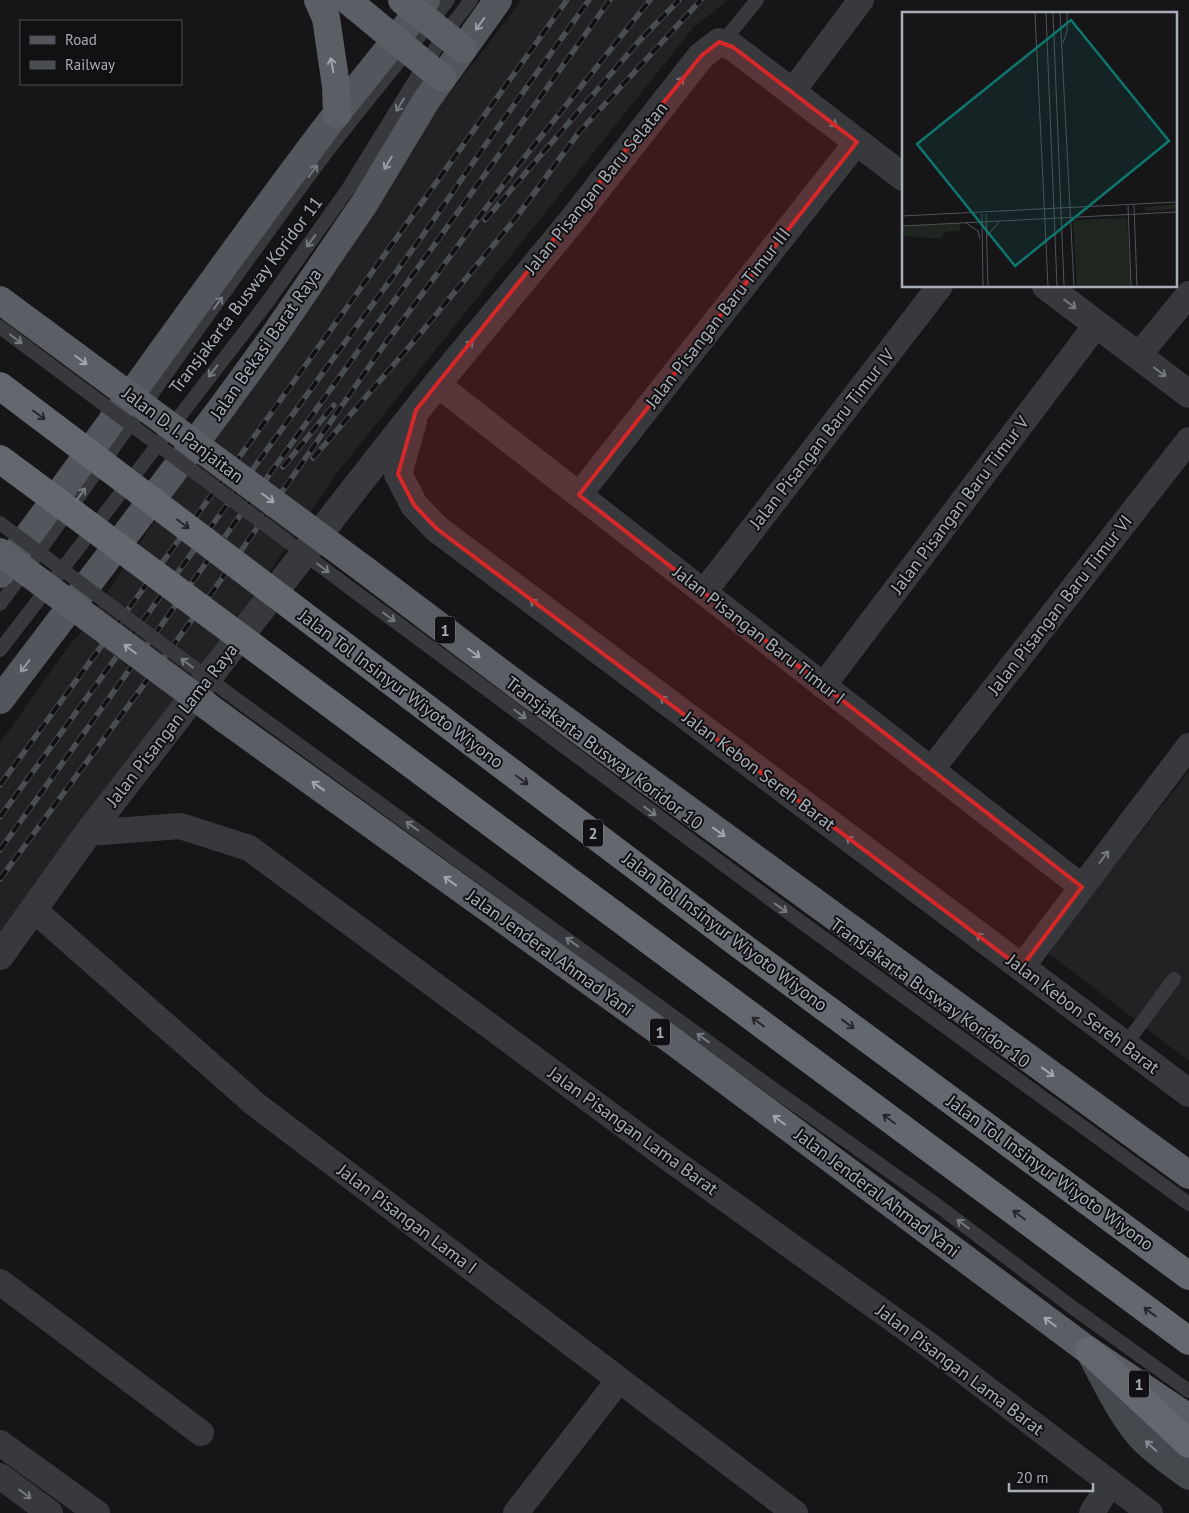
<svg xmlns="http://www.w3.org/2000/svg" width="1189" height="1513" viewBox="0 0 1189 1513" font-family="'PT Sans',sans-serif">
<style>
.built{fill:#222225}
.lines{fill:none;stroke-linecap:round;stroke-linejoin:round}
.service{stroke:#37393d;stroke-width:14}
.minor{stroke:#37393d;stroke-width:26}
.tertiary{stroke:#37393d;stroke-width:28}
.secondary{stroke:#45484d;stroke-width:28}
.primary{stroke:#53565c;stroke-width:28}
.trunk{stroke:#5b5e65;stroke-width:28}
.motorway{stroke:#63676e;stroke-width:28}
.rail-casing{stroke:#4a4d52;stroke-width:5.5}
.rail{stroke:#111113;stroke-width:4;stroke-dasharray:11;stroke-linecap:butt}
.service-bridge{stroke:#37393d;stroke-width:14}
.trunk-bridge{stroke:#5b5e65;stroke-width:28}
.motorway-bridge{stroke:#63676e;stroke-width:28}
.oneway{stroke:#979ca6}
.oneway2{stroke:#a0a6b0}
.oneway3{stroke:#757981}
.oneway4{stroke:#26262a}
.oneway5{stroke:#858a93}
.marked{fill:#d62828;fill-opacity:0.2;stroke:#d62828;stroke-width:4;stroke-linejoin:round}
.labels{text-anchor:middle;stroke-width:4;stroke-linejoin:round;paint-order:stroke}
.shield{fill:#111113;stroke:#7b7f86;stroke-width:1}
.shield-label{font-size:16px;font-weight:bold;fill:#a8aeb8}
.street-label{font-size:18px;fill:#a8aeb8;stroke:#111113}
.inset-road{fill:none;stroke:#505358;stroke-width:1}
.view{fill:#0f766e;fill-opacity:0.15;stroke:#0f766e;stroke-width:2.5}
.inset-edge{fill:none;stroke:#a8aeb8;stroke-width:2.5}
</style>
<rect width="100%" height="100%" fill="#161618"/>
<!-- built -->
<path class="built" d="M522,0h206l-33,26 -358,447 -162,237 -175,239v-206l75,-106 2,1 287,-434z
M1189,771v290l-142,-109z"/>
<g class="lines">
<!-- service -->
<path class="service" d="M722,43l35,-43
M0,327l32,24
M350,588l428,317 411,299
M0,604c107,-143 207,-291 314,-435 43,-58 90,-112 134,-169
M0,650l266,-346 82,-115 77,-125 20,-30 26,-34
M240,702l543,394 154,109 135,102 117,84
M1125,1045l49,-66"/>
<!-- minor -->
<path class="minor" d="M792,92l69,-92
M1138,356l51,-62
M437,384l645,503
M579,495l278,-353
M704,592l236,-306
M823,686l274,-362
M931,770l258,-330
M88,833l92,-7 69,22 418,309 262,188 221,168
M33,909l222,195 540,409
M1021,968l168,-222
M0,1282l201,151
M0,1443l97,70
M0,1476l50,37
M516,1513l103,-133
M1092,1513l18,-30"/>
<!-- tertiary -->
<path class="tertiary" d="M1046,286l143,108
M413,421l-15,53 16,31 23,24 752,564
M0,956l88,-123 260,-336 89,-113 134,-162 130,-166 18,-14 14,5 170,130"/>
<!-- secondary -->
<path class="secondary" d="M1092,1356c14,26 29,59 49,81 14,15 31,26 48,39"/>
<!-- primary -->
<path class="primary" d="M0,574c105,-141 205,-285 310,-425 37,-51 79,-98 116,-149
M0,700l223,-294 53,-73 88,-129 62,-103 72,-101"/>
<!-- trunk -->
<path class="trunk" d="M318,0l8,18 10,68 1,28
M347,0l95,78
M402,0l61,49
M0,300l42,31
M365,570l159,120 665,485
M226,720l448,322 415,309 100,67"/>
<!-- motorway -->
<path class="motorway" d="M1089,1351l100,93"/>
<defs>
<path id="rail" d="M485,220l155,-180 39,-40
M313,458l102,-118 100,-121 65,-88 121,-131
M283,467l51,-62
M0,785l259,-355 308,-430
M0,817l423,-582 63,-91 103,-144
M0,850l610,-850
M0,879l211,-285 171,-246 130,-175 138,-173"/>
</defs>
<!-- rail casing -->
<use href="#rail" class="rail-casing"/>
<!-- rail -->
<use href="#rail" class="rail"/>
<!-- service-bridge -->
<path class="service-bridge" d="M32,351l318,237
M0,523l240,179"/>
<!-- trunk-bridge -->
<path class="trunk-bridge" d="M42,331l323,239
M0,552l226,168"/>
<!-- motorway-bridge -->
<path class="motorway-bridge" d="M0,386l740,559 449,331
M0,459l1189,882"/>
</g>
<!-- one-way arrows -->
<defs><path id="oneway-shaft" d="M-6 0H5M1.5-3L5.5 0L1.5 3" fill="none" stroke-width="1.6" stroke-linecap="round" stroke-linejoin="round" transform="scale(1.25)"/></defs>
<g class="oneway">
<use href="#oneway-shaft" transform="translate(480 24) rotate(125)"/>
<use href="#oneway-shaft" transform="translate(388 163) rotate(121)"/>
<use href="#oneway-shaft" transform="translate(25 666) rotate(127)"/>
</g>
<g class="oneway2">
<use href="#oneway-shaft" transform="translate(332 65) rotate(-101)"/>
<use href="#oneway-shaft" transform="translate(81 360) rotate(37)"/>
<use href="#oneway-shaft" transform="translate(268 498) rotate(37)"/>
<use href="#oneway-shaft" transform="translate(130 649) rotate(-143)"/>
<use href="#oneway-shaft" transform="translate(474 653) rotate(37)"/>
<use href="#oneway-shaft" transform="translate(318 786) rotate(-144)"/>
<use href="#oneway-shaft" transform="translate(719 832) rotate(36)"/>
<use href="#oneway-shaft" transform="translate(450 881) rotate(-144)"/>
<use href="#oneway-shaft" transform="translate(1048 1072) rotate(36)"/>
<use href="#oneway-shaft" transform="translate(779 1120) rotate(-143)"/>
<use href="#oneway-shaft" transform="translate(1050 1322) rotate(-143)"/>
</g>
<g class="oneway3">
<use href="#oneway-shaft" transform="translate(679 83) rotate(-52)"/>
<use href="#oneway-shaft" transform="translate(400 105) rotate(122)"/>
<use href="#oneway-shaft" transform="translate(831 122) rotate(37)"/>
<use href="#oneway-shaft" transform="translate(313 171) rotate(-53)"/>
<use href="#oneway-shaft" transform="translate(311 241) rotate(126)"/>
<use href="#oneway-shaft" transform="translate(218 303) rotate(-54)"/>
<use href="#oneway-shaft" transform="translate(1070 304) rotate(37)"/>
<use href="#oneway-shaft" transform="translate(16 339) rotate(37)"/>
<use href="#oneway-shaft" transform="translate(468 346) rotate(-50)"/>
<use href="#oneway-shaft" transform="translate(213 371) rotate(128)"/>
<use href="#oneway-shaft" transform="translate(1160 372) rotate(37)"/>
<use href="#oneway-shaft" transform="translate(81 494) rotate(-55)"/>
<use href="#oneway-shaft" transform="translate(323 568) rotate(37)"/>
<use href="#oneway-shaft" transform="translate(536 604) rotate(-143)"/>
<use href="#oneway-shaft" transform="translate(389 617) rotate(37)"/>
<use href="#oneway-shaft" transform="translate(187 663) rotate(-143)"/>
<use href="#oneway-shaft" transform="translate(666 701) rotate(-143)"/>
<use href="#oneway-shaft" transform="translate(520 714) rotate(37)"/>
<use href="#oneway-shaft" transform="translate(650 811) rotate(37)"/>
<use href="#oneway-shaft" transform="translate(412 826) rotate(-144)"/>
<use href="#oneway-shaft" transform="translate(852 841) rotate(-143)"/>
<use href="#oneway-shaft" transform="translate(1104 857) rotate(-53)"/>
<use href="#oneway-shaft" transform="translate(781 908) rotate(36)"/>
<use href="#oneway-shaft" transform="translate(982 938) rotate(-143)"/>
<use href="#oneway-shaft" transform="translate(572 942) rotate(-144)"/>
<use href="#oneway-shaft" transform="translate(703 1038) rotate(-144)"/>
<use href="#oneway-shaft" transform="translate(963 1224) rotate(-143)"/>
<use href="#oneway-shaft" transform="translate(25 1494) rotate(37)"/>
</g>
<g class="oneway4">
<use href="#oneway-shaft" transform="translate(39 415) rotate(37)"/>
<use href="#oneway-shaft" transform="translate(183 524) rotate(37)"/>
<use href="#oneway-shaft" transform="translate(522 780) rotate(37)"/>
<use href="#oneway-shaft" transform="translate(758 1022) rotate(-143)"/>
<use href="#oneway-shaft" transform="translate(848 1024) rotate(36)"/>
<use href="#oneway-shaft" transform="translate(889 1119) rotate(-143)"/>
<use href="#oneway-shaft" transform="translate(1019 1215) rotate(-143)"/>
<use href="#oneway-shaft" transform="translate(1150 1312) rotate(-143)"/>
</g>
<use class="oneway5" href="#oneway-shaft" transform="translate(1151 1446) rotate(-137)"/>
<!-- marked area -->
<path class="marked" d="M719,42l14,5 124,95 -278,353 503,392 -61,81 -584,-439 -23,-24 -16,-31 18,-64 285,-354z"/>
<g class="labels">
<!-- shield labels -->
<g class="shield">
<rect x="435" y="616.5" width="20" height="27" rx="4"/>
<rect x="583" y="819.5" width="20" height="27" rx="4"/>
<rect x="650" y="1018.5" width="20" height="27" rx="4"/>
<rect x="1129" y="1370.5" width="20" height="27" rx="4"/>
</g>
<g class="shield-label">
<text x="445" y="636">1</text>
<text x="593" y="839">2</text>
<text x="660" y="1038">1</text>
<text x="1139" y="1390">1</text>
</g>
<!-- street labels -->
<g class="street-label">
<text transform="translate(596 188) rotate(-51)" y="6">Jalan Pisangan Baru Selatan</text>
<text transform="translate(246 295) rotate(-53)" y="6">Transjakarta Busway Koridor 11</text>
<text transform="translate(718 318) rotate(-52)" y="6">Jalan Pisangan Baru Timur III</text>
<text transform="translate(266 344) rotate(-55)" y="6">Jalan Bekasi Barat Raya</text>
<text transform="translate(183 435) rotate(37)" y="6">Jalan D. I. Panjaitan</text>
<text transform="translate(822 439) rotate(-52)" y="6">Jalan Pisangan Baru Timur IV</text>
<text transform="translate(960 505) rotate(-53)" y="6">Jalan Pisangan Baru Timur V</text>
<text transform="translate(1060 605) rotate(-52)" y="6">Jalan Pisangan Baru Timur VI</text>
<text transform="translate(759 635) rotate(38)" y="6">Jalan Pisangan Baru Timur I</text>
<text transform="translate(401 689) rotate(37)" y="6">Jalan Tol Insinyur Wiyoto Wiyono</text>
<text transform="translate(172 725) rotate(-52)" y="6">Jalan Pisangan Lama Raya</text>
<text transform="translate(604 753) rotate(37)" y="6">Transjakarta Busway Koridor 10</text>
<text transform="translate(759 771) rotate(37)" y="6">Jalan Kebon Sereh Barat</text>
<text transform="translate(725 932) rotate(37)" y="6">Jalan Tol Insinyur Wiyoto Wiyono</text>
<text transform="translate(550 953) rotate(36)" y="6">Jalan Jenderal Ahmad Yani</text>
<text transform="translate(930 993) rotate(36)" y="6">Transjakarta Busway Koridor 10</text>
<text transform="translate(1083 1014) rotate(37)" y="6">Jalan Kebon Sereh Barat</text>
<text transform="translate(633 1131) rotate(36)" y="6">Jalan Pisangan Lama Barat</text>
<text transform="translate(1050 1173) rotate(36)" y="6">Jalan Tol Insinyur Wiyoto Wiyono</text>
<text transform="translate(877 1193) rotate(37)" y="6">Jalan Jenderal Ahmad Yani</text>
<text transform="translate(407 1219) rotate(37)" y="6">Jalan Pisangan Lama I</text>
<text transform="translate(960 1370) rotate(37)" y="6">Jalan Pisangan Lama Barat</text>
</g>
</g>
<!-- overview -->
<g transform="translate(902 12)">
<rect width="275" height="275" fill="#161618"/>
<path d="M275,192v5l-32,2v-4zM225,206l4,68h-54l-4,-66zM58,211v8l-15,1 -4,7 -38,-3 -1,-6v-4z" fill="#1e261f"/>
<path class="inset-road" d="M133,1l13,273M144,1l11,273M151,1l11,273M158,1l14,273M161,31l4,-12v-18M232,193l3,81M226,194l3,80M80,202l1,72M84,202l2,72M0,204l275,-14M64,211l12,8 2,8M0,214l275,-14M85,224l12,-14"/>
<path class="view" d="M169,8l98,121 -154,125 -98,-122z"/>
<rect width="275" height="275" class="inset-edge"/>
</g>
<!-- legend -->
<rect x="20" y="20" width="162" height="65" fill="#111113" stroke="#4d5055"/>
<rect x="30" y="36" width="25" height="8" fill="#53565c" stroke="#4d5055"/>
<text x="65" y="45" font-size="15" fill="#a8aeb8">Road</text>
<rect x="30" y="61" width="25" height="8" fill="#4a4d52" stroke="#4d5055"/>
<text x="65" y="70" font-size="15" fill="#a8aeb8">Railway</text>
<!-- scale -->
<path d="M1009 1483v8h84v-8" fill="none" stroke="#a8aeb8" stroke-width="2.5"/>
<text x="1016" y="1483" font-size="15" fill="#a8aeb8" stroke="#111113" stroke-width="4" paint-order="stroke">20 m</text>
</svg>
